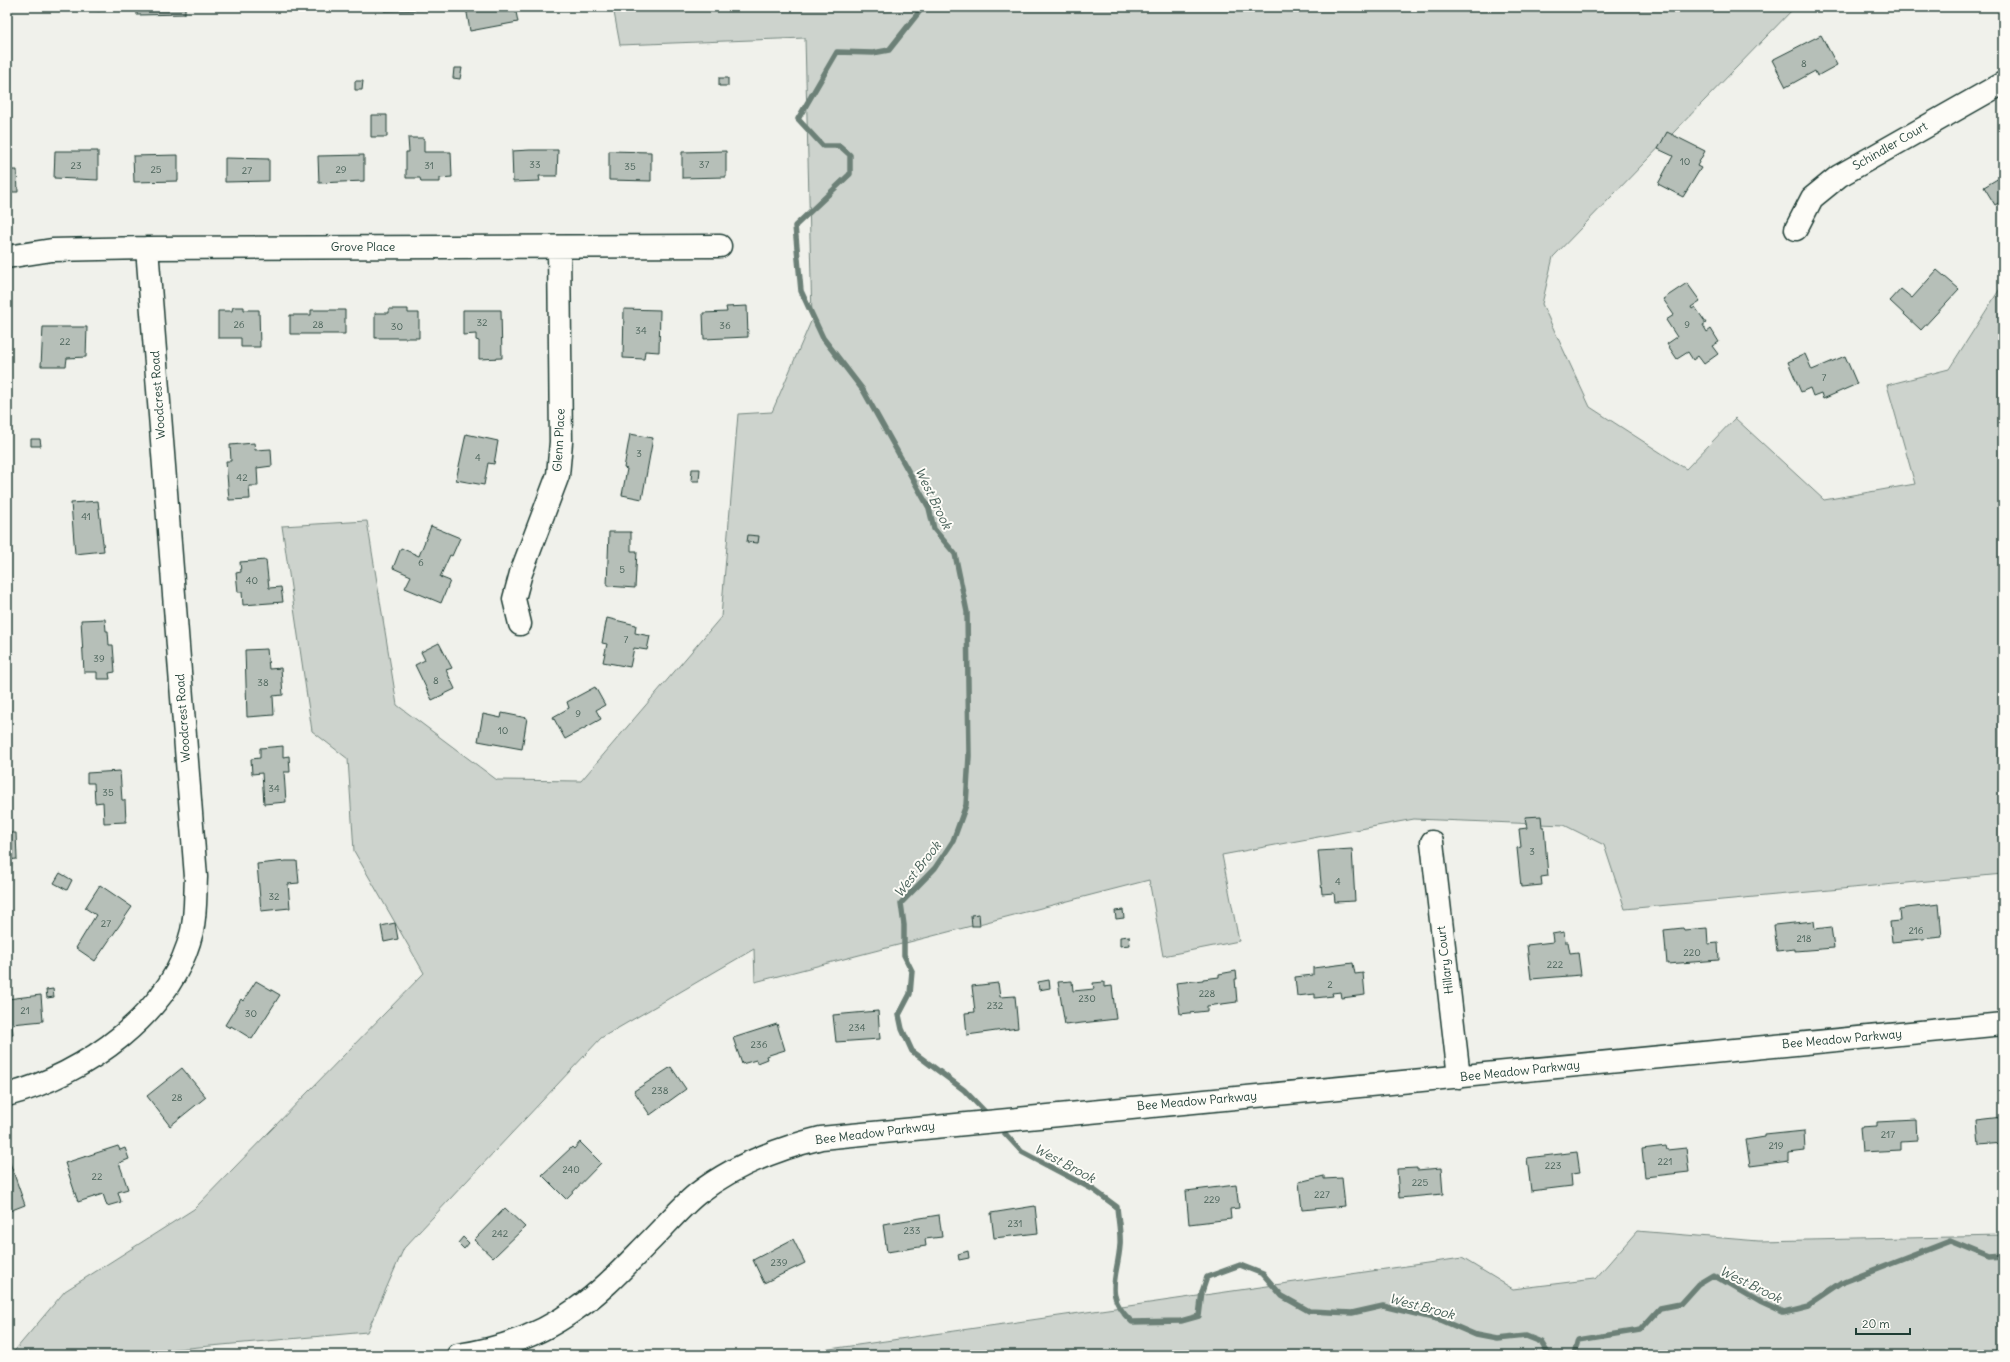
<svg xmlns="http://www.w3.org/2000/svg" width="2010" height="1362" viewBox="0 0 2010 1362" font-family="Delius,sans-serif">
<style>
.green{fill:#cdd3cd;stroke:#768880}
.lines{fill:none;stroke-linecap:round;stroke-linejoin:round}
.stream{stroke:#6c8077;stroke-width:5.5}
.building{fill:#b6bfb8;stroke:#1f3d34}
.minor-casing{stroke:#1f3d34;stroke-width:25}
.minor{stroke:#fdfcf7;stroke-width:22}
.labels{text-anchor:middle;stroke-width:4;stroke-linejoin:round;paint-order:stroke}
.number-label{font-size:10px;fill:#455e55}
.street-label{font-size:12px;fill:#1f3d34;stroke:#fdfcf7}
.water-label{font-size:13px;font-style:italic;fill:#455e56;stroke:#fdfcf7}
</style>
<rect width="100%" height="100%" fill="#f0f1eb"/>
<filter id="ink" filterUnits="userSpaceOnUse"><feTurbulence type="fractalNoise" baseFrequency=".025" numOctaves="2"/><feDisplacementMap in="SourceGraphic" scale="8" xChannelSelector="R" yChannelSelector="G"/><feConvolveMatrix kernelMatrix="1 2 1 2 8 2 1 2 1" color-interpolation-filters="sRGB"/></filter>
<g filter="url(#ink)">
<!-- green -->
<path class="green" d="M613,7h1182l-242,250 -11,47 48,103 96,62 49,-51 89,82 91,-16 -28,-99 62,-16 54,-85v590l-378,35 -21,-64 -40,-20 -150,-6 -192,36 17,86 -76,15 -14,-76 -394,102 -1,-33 -153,89 -197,210 -37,84 -257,23h-99l54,-64 129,-82 230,-236 -70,-122 -6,-92 -36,-28 -30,-205 85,-5 30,184 100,75 84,1 140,-164 17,-203 34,-2 40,-93 -7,-281 -185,7z
M1637,1231l122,10 244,-5v119h-1215l674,-97 51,31 82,-10z"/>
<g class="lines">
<!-- stream -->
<path class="stream" d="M923,7l-34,43 -16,3 -36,-1 -39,67 25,27h17l10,9v19l-55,52 6,65 22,47 40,52 66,118 5,21 21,25 12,58 2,144 -3,49 -13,36 -18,27 -34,35 3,22v30l8,16 -2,23 -11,21 3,14 10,22 52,39 25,26
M999,1127l23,25 72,38 23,17c1,12 4,26 3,38 -2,32 -18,50 12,77l49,-1 18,-5 3,-24 5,-15 33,-12 23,9 19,22 27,15 43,2 31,-7 58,14 35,15 21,4 29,-3 15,6 8,13
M1574,1355l4,-15 62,-10 20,-22 20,-4 18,-20 15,-9 46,27 24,11 24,-6 37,-25 106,-41 39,16 14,-1"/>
</g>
<!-- building -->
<path class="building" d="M60,7h40v4z
M137,7h48v7l-48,1z
M384,7h48l1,3 -49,1z
M466,7h49l3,15 -48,9z
M1897,7h14l-7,6z
M1821,35l16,30 -20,11 -2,-5 -29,16 -14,-27z
M454,68h8l-2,11 -7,-1z
M719,78h9v8h-9z
M355,81h8l-1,9h-7z
M371,115h16v22h-16z
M1667,132l38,19 -8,15 4,2 -18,29 -25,-13 15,-28 -15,-7z
M408,138h16v14h27l1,25 -12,1v4h-19l-1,-4h-14v-26h3z
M530,150h28l-1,26h-18l1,5 -27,1 -1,-31z
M55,151h43v29l-44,-2z
M609,151l42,1v29l-42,-1z
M726,151v26l-44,1v-26z
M178,155v26l-44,1 -1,-26z
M364,155v26l-45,2 -1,-27z
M225,158l44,1v22l-44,1z
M7,170h10l1,22h-11z
M1999,178l1,3 3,-1v23l-1,-2 -7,4 -11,-18z
M1937,270l22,19 -38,41 -31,-29 11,-12 11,9z
M1687,283l13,18 -9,6 1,2 3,-2 11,16 -3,2 4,7 4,-3 8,13 -7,4 6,8 -14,10 -6,-8 -5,4 -5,-8 -11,7 -10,-15 10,-7 -11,-17 8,-5 -11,-16z
M747,306l1,31 -44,2 -1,-26 24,-1 -1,-5z
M233,307h11v3h15l1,37h-19v-9h-23v-27h14z
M389,309h19v4h11v25h-44v-25h14z
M624,309l36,1 -1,42 -14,-1 -1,8 -21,-1z
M311,310h34v24h-55v-19h21z
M463,310h38l1,48 -23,1v-18l-3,-1v-6l-13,1z
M43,327h44l-1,30 -19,1 -1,8h-25z
M1805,354l7,16 33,-14 12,28 -34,15 -2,-6 -8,3 -3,-8 -9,4 -13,-30z
M466,434l32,7 -4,23 -6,-1 -4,22 -28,-5z
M630,434l23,4 -11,61 -20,-4 5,-26 -3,-1z
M31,439h9l1,7h-10z
M254,443l1,7 16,-1 1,17 -15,2 1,18h-9l1,13 -21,1 -3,-39h5l-1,-16z
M692,469h8l-1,12h-8z
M98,501l6,50 -29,3 -4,-51z
M431,526l29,12 -8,18 -2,-1 -10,22 10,4 -9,22 -36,-15 6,-12 -18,-8 8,-20 18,8z
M609,532h22v19h6l-2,37 -28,-2z
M748,535l11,1 -1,7 -11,-1z
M266,560l3,28 12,-1 2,15 -40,3 -1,-13h-4l-2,-19 5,-1 -1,-10z
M607,618l29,7 -1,8 15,3 -3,14 -13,-2 -4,19 -27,-5 4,-18 -5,-1z
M105,619l1,12h2l1,14h4l2,27 -6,1 1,6h-13v-7h-13l-3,-52z
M439,643l13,25 -6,2 9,19 -23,11 -17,-35 10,-5 -4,-8z
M267,649l2,20 12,-1 2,27 -10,1 1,19 -27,2 -2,-67z
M595,687l10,18 -9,5 5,9 -36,20 -12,-22 16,-9 -2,-6z
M502,713l25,5 -5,31 -44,-8 5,-27 18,4z
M283,746v11l6,-1 1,16h-6l2,30 -22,2 -2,-31 -10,1 -1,-15 9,-1v-10z
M120,771l2,29h3l1,22 -22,1 -1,-21 -8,1 -1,-20h-7v-10z
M1541,816l1,11h2l4,49 -7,1 1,8 -21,2 -4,-39 4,-1 -2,-18 8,-1 -2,-11z
M7,833h9l1,26 -10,1z
M1352,849l3,52 -20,1 -1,-9 -12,1 -4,-43z
M286,861h11l2,22 -11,1 2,24 -29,3 -4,-47z
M60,873l12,7 -5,10 -13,-7z
M100,885l32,22 -37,54 -19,-13 20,-33 -11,-7z
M1939,904l3,33 -50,5 -2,-20 10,-1 -1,-12z
M1123,910l1,8 -8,1 -1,-8z
M979,914l1,12h-8l-1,-11z
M1814,921l1,8 16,-2 3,21 -39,3v-2l-18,2 -3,-26z
M395,923l3,16 -14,3 -3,-16z
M1683,928l1,2 23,-2 1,16 10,-1 1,17 -52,4 -3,-34z
M1564,932l1,10h3l2,11 8,-1 3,23 -50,4 -4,-34 26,-3 -1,-8z
M1129,936l1,9 -10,1v-9z
M1353,963l2,11 8,-1 2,22 -23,3 -1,-6 -9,1 1,3 -18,2v-4l-18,2 -2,-19 18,-2v-7z
M1236,971l1,8h-2l2,23 -30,4v5l-27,3 -4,-31 27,-3v-1l16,-2v-3z
M1049,980l1,8 -11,2 -1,-8z
M256,981l24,14 -28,44 -21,-13 -1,2 -5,-3 16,-26 2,2z
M1072,981l1,10 21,-2 -1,-6 11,-1v5l8,-1 4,33 -51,6 -7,-43z
M998,983l2,14 15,-1 3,32 -51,7 -2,-22 10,-1 -3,-26z
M53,989l1,8 -7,1 -1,-8z
M41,995l2,26 -31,3 1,10h-6v-35z
M878,1011l2,28 -44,3 -3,-27z
M777,1024l8,26 -19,6 1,3 -10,4 -1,-3 -14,4 -9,-26z
M671,1067l15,22 -36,26 -16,-24z
M182,1068l24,29 -36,29 -23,-30z
M2003,1117v27l-24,2 -2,-26z
M1916,1120l1,21 -16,1v8l-39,2 -2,-25 17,-1v-4z
M1804,1131l1,20 -16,2v8l-39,5 -4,-26 19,-3v-2z
M580,1142l21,21 -35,36 -24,-24 30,-28 2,2z
M118,1146l2,4 5,-2 4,11 -10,4 9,26 -10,3 3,10 -14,4 -4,-12 -25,8 -13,-39z
M1666,1146l1,4 19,-2 3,24 -44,5 -3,-28z
M1577,1152l3,21 -9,1 1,12 -41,5 -4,-33z
M7,1160h2l16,45 -18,7z
M1417,1168v2l24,-2 2,26 -44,4 -2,-29z
M1324,1176v3l18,-1 3,28 -43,4 -3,-28z
M1236,1185l3,23 -9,1 1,10 -42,5 -3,-33z
M1035,1206l3,27 -44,5 -3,-25z
M505,1208l20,19 -32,31 -19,-18z
M939,1215l3,22 -17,2 1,7 -39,6 -4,-28z
M463,1237l6,6 -5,6 -6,-6z
M793,1239l12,24 -41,20 -11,-23z
M968,1251l1,7 -10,2 -1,-6z"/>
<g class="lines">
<defs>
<path id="minor" d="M1796,229l16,-31 27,-22 164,-93
M7,257l45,-7 95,-2 573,-2
M520,624l-6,-25 7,-26 37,-98 3,-33 -2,-195
M1432,842l27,235
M7,1095c77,-20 166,-82 185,-164 4,-18 3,-36 4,-54l-49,-629
M458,1355c42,-6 84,-21 118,-46 28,-19 52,-46 76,-70 15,-15 29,-32 45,-45 37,-29 79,-45 124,-56l1182,-114"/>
</defs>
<!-- minor casing -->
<use href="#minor" class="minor-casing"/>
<!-- minor -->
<use href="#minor" class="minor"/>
</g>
</g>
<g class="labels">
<!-- number labels -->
<g class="number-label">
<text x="1804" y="67">8</text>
<text x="1685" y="165">10</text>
<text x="535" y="168">33</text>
<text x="704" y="168">37</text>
<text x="76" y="169">23</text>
<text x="429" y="169">31</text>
<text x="630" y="170">35</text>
<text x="156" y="173">25</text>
<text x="341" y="173">29</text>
<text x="247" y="174">27</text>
<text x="482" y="326">32</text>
<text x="239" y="328">26</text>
<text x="318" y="328">28</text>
<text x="1687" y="328">9</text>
<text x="725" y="329">36</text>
<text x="397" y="330">30</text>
<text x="641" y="334">34</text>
<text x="65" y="345">22</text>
<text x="1824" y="381">7</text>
<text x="639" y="457">3</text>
<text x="478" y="461">4</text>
<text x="242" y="481">42</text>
<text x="86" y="520">41</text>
<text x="421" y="566">6</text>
<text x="622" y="573">5</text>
<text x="252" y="584">40</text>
<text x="626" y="643">7</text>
<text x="99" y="662">39</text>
<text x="436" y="684">8</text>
<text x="263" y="686">38</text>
<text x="578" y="717">9</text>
<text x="503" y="734">10</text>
<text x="274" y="792">34</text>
<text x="108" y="796">35</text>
<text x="1532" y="855">3</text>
<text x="1338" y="885">4</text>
<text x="274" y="900">32</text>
<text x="106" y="927">27</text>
<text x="1916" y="934">216</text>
<text x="1804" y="942">218</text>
<text x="1692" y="956">220</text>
<text x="1555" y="968">222</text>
<text x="1330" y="988">2</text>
<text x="1207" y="997">228</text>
<text x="1087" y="1002">230</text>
<text x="995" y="1009">232</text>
<text x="25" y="1014">21</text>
<text x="251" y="1017">30</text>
<text x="857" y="1031">234</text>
<text x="759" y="1048">236</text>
<text x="660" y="1094">238</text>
<text x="177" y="1101">28</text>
<text x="1888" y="1138">217</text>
<text x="1776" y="1149">219</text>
<text x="1665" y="1165">221</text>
<text x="1553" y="1169">223</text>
<text x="571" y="1173">240</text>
<text x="97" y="1180">22</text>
<text x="1420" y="1186">225</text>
<text x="1322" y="1198">227</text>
<text x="1212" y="1203">229</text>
<text x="1015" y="1227">231</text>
<text x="912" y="1234">233</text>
<text x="500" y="1237">242</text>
<text x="779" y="1266">239</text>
</g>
<!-- street labels -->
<g class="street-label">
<text transform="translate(1890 146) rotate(-30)" y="4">Schindler Court</text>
<text x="363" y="251">Grove Place</text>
<text transform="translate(158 395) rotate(-94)" y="4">Woodcrest Road</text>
<text transform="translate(559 440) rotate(-87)" y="4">Glenn Place</text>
<text transform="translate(183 718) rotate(-94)" y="4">Woodcrest Road</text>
<text transform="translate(1445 960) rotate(-97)" y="4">Hillary Court</text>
<text transform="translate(1842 1039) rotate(-5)" y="4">Bee Meadow Parkway</text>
<text transform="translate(1520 1071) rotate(-6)" y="4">Bee Meadow Parkway</text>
<text transform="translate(1197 1101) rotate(-5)" y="4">Bee Meadow Parkway</text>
<text transform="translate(875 1133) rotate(-7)" y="4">Bee Meadow Parkway</text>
</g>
<!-- water labels -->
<g class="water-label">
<text transform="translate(934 498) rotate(64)" y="5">West Brook</text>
<text transform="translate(917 869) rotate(-52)" y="5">West Brook</text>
<text transform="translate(1065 1163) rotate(28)" y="5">West Brook</text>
<text transform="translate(1751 1284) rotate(26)" y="5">West Brook</text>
<text transform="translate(1422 1306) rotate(15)" y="5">West Brook</text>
</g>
</g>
<!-- margin -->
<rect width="2010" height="1362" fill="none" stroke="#fdfcf7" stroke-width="24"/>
<rect x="12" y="12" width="1986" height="1338" fill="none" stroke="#1f3d34" stroke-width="1.5" filter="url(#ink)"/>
<!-- scale -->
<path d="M1856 1328v6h54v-6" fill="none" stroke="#1f3d34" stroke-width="2"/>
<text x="1862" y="1328" font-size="12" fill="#1f3d34" stroke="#fdfcf7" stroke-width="3" paint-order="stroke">20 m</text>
</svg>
